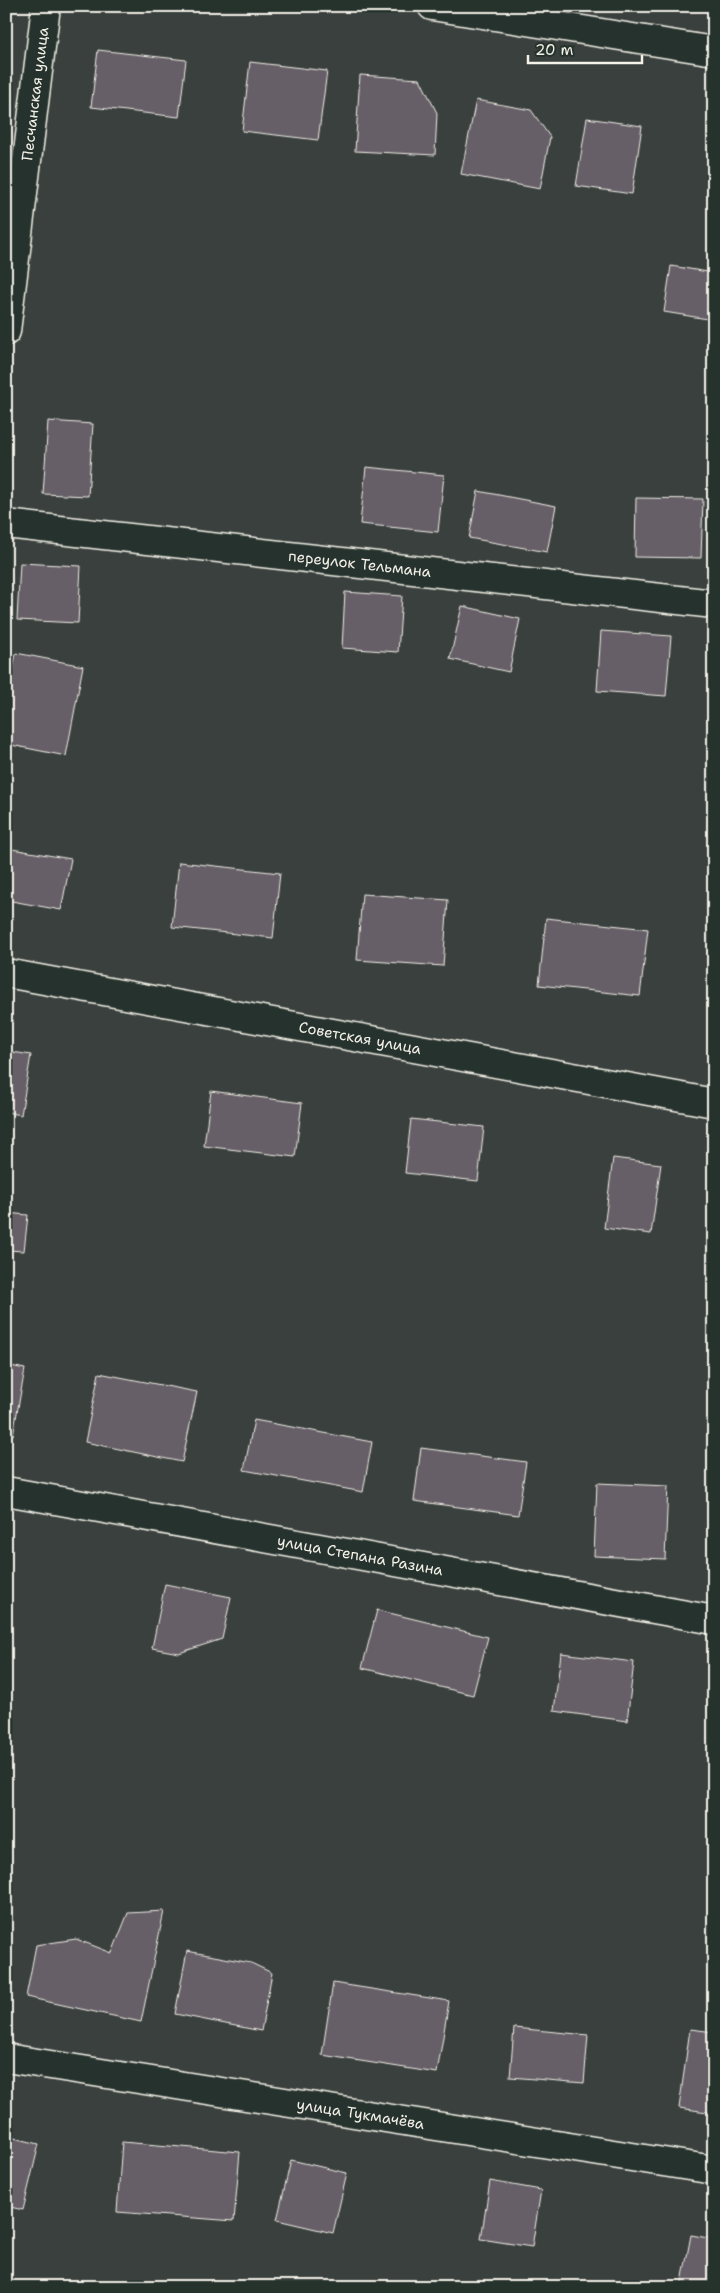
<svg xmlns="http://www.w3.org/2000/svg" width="720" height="2293" viewBox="0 0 720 2293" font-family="'Shantell Sans',sans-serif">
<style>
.building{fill:#665e67;stroke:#f4f1e8}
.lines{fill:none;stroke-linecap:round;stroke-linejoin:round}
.minor-casing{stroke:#f4f1e8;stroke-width:31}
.tertiary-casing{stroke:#f4f1e8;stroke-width:31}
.minor{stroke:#26332d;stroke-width:28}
.tertiary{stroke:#26332d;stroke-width:28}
.labels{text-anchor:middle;stroke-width:4.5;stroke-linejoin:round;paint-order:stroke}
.street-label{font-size:15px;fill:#f4f1e8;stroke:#26332d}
</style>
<rect width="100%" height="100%" fill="#39403e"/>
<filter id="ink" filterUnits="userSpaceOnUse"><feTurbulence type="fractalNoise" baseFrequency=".02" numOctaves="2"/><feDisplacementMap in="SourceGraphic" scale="10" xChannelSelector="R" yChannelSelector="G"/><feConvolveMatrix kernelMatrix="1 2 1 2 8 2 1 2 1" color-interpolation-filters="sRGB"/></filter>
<g filter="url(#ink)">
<!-- building -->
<path class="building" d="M98,50l88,10 -7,57 -88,-10z
M250,62l77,9 -9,69 -76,-9z
M360,75l60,4 17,34 -2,42 -80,-4z
M476,100l55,10 19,27 -10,52 -79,-15z
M587,118l55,8 -10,68 -56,-8z
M671,266l43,7v47l-50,-8z
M48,421l45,3 -5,72 -45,-2z
M366,467l78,8 -6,57 -78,-8z
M478,491l78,15 -9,46 -78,-14z
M636,498l67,1 -2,59 -66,-1z
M20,563l61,3 -3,57 -61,-3z
M345,592l57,4 -4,56 -56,-4z
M462,606l58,13 -11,53 -59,-13z
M601,631l70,5 -5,60 -69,-5z
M16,653l67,13 -17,90 -60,-12v-39z
M6,848l65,11 -10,51 -55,-10z
M179,862l101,11 -7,65 -101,-11z
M362,894l86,6 -5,66 -86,-6z
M546,918l102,11 -8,67 -101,-11z
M6,1051l25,4 -10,60 -15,-3z
M211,1091l91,12 -7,54 -91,-11z
M411,1119l73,8 -6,54 -73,-8z
M613,1158l48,6 -10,70 -47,-6z
M6,1213l22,2 -4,36 -18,-1z
M6,1365l19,4 -12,66 -7,-1z
M99,1373l98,19 -15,70 -97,-20z
M254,1420l118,22 -9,50 -119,-22z
M421,1448l105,14 -8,53 -104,-14z
M597,1483l71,3 -3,73 -71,-3z
M165,1584l66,13 -9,42 -43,14 -27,-5z
M377,1610l111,27 -15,58 -111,-27z
M561,1653l73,9 -7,59 -73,-10z
M164,1911l-23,111 -115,-25 10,-52 40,-6 36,14 16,-40z
M187,1951l64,12 21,10 -11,58 -86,-17z
M333,1983l116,18 -12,72 -115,-18z
M514,2028l74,7 -4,48 -74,-6z
M690,2029l24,3v81l-35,-5z
M6,2136l33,8 -16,66 -17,-4z
M122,2142l118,10 -6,69 -117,-9z
M291,2160l56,13 -14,60 -56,-13z
M490,2181l51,9 -9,57 -51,-8z
M691,2235l23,4v48h-33z"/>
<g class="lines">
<defs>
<g id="minor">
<path d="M432,6l282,45"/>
<path id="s1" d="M6,331l40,-325"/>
<path id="s2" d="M6,524l708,80"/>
<path id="s3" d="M6,973l708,130"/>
<path id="s4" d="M6,1491l708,129"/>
</g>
<g id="tertiary">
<path id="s5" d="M6,2058l708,112"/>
</g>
</defs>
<!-- minor casing -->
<use href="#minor" class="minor-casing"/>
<!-- tertiary casing -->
<use href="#tertiary" class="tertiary-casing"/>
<!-- minor -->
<use href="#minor" class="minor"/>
<!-- tertiary -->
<use href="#tertiary" class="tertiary"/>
</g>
</g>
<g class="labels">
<!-- street labels -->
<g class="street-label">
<text dy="5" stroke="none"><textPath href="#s1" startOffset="239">Песчанская улица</textPath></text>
<text dy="5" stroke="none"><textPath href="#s2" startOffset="356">переулок Тельмана</textPath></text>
<text dy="5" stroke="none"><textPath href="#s3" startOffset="360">Советская улица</textPath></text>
<text dy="5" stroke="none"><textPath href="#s4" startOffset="360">улица Степана Разина</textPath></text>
<text dy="5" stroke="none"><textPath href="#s5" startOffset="359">улица Тукмачёва</textPath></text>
</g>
</g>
<!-- margin -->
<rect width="720" height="2293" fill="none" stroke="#26332d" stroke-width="25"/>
<rect x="12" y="12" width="695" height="2268" fill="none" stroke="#f4f1e8" stroke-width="2" filter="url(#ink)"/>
<!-- scale -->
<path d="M528 55v8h114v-8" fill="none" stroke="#f4f1e8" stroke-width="2.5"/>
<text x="535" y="55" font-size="15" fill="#f4f1e8" stroke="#26332d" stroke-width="4" paint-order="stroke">20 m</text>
</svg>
